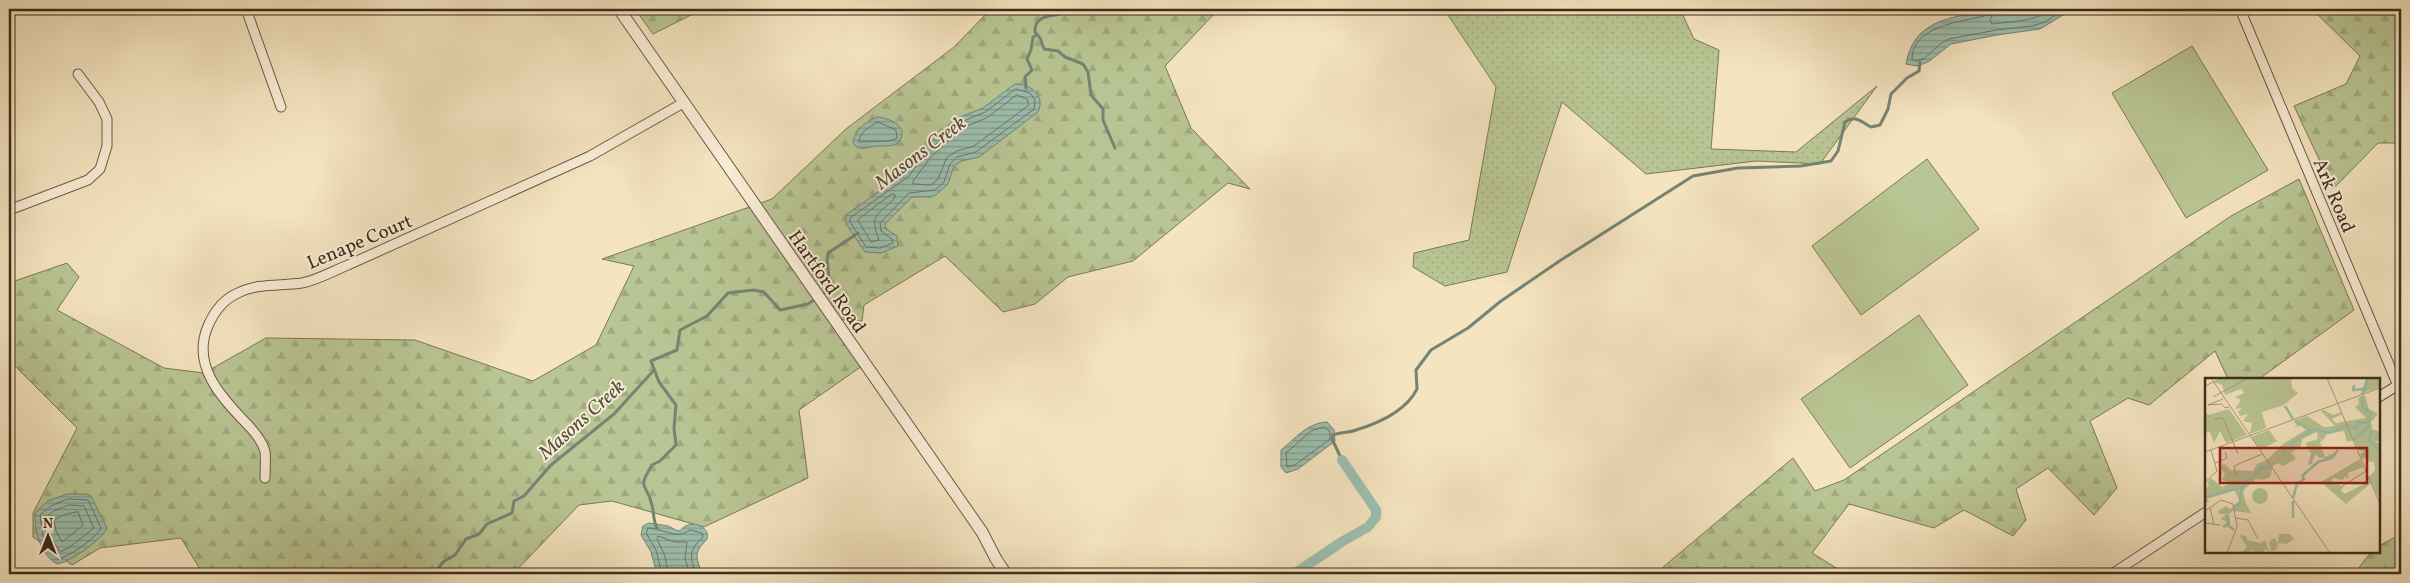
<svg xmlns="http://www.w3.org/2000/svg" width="2410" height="583" viewBox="0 0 2410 583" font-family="Vollkorn,serif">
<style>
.grass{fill:url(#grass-dots);stroke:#7c7857}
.forest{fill:url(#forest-firs);stroke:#7c7857}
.pitch{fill:#b9c594;stroke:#7c7857}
.water{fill:url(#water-rules);stroke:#768473}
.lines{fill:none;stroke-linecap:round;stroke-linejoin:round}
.shore{stroke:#6d7564;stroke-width:1}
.stream{stroke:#768473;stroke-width:3}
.canal{stroke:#9cbfaf;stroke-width:10}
.minor-casing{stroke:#6c5944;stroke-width:11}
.tertiary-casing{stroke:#6c5944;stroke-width:13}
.minor{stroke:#f8edd6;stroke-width:9}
.tertiary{stroke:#f8edd6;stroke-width:11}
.labels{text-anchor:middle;stroke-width:4;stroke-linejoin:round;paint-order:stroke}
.street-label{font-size:19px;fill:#3e2b1a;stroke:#f8edd6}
.water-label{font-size:20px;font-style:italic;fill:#56503f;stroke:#f8edd6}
.inset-river{fill:none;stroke:#9cbfaf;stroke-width:2.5}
.inset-road{fill:none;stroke:#ab9a7e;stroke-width:1}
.view{fill:#8f2418;fill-opacity:0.15;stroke:#8f2418;stroke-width:2.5}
.inset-edge{fill:none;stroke:#3e2b1a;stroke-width:2.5}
</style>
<defs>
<pattern id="grass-dots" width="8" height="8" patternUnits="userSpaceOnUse" patternTransform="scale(1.25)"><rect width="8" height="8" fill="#b9c594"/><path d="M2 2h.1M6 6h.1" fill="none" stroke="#a0a97f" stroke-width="1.8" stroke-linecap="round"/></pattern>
<pattern id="forest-firs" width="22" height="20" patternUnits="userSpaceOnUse" patternTransform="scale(1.25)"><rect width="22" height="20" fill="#b9c594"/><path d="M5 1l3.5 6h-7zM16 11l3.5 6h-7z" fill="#a0a97f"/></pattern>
<pattern id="water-rules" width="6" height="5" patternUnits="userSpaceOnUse" patternTransform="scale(1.25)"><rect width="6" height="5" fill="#9cbfaf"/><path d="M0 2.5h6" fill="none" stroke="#819b8e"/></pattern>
</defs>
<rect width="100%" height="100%" fill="#f4e4c0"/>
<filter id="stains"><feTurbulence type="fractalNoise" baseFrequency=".004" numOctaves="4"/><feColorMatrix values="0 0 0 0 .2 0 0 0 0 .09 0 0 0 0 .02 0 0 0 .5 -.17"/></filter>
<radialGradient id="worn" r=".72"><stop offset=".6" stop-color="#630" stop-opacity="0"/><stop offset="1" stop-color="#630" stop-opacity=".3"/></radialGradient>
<!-- grass -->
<path class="grass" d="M1444,9h236l14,30 25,11 -8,99 85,3 81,-66 -57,78 -64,-3 -110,13 -84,-72 -55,170 -62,14 -32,-19 1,-14 55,-13 27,-153z"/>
<!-- forest -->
<path class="forest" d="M635,9h68l-50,25z
M991,9h267l-43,4 -50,53 26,62 59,61 -22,-6 -95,78 -65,16 -33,27 -32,8 -58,-56 -81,49 -2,16 -34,-2 34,47 -63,44 9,68 -104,49 -92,-26 -33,4 -66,69h-310l-22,-36 -81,10 -28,17 -39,-28v-24l44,-85 -68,-68v-77l58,-20 12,14 -22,33 107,58 40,5 62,-35 149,2 118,41 63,-36 38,-79 -32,-7 170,-60 74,-70 108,-82z
M2312,9h89v134h-23l-45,46 -39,-83 52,-22 14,-28z
M2299,179l55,131 -95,69h-31l-13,-28 -66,54 -21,-7 -38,23 27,67 -23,27 -46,-47 -32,21 10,31 -13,16 -49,-26 -30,18 -85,-24 -37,49 34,21h-181l-3,-6 131,-110 22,33 29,-11 387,-264z
M2401,534v40h-47l17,-22h8v-6z"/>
<!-- pitch -->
<path class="pitch" d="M2192,46l76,124 -82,48 -74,-125z
M1927,159l52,70 -118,86 -49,-69z
M1919,315l49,70 -118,83 -49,-69z"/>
<!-- water -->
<path class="water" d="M1998,9h75l-33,20 -43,6 -46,9 -23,18 -11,4 -11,-2c8,-48 52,-47 92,-55z
M1015,84c15,-1 31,12 23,28l-59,45 -18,4 -7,5 -6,18 -11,10 -6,3h-19l-27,27 1,5 11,7 1,10 -17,7 -16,-1 -19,-28v-9l60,-43 16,-21 33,-32 28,-11z
M877,117c10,1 22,5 25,14 1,17 -14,15 -27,15 -5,1 -11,3 -16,2 -4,-1 -4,-3 -6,-6 2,-13 13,-20 24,-25z
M1327,422l7,8 1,11 -37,28 -12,4 -5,-6v-17c14,-11 26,-27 46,-28z
M67,494h19l5,2 16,32c-4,11 -38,35 -50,36 -16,-9 -23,-33 -22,-51l13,-12z
M649,523l19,3 10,5c5,-1 5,-5 10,-6 10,-3 22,4 19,14 -14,15 -11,17 -5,35h-45l-6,-22 -10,-17 2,-9z"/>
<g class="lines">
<!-- shore -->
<path class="shore" d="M1989,9l-1,4 -4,3c-23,6 -73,10 -72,44l4,1 9,-3 15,-14 9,-5 47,-9 36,-4 13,-4 20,-13
M1995,9l-5,12 2,3c23,-3 42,-2 61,-15
M1016,89l14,4 5,7 -1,9 -58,43 -19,5 -7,7 -6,18 -9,8 -26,3 -29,30 1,8 11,8 1,4 -13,5 -14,-1 -16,-25v-4l59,-42 16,-22 34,-31 26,-11z
M1017,95l10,4 2,6 -55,41 -17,5 -10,6 -9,22 -7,6 -18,-1v-3l17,-23 33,-30 25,-11z
M878,122l18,8 1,8 -7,3 -31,1c0,-9 11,-16 19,-20z
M892,194l3,1v3c-18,18 -26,16 -16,42l-8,2 -13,-22z
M1325,427l5,5v7l-35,26 -8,2 -1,-14 25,-22z
M68,499l20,1 13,28c-4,9 -32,29 -43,31l-15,-23 -3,-21 11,-9z
M69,505l15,1 10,22 -24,19 -10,5 -11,-18 -3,-17 8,-6z
M78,512l5,13 -21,17 -6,-11 -2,-11 9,-5z
M662,574l-6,-24 -10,-17 2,-5c16,1 29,12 42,2l12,3 1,4c-15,14 -13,19 -7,37
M668,574l-3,-18 -8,-17 1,-3 17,6h12l-2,17 5,15"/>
<!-- stream -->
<path class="stream" d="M1071,9c-10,10 -37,1 -36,23l5,6 4,11 14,2 7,6 18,7 5,8 3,23 12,14v11l12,28
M1026,88l-1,-11 7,-7 -5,-11 4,-9 2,-13 4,-2
M1342,460l-10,-21 1,-4c7,-3 16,-2 23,-5 23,-7 50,-19 61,-41l-1,-19 15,-20 37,-22 33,-27 60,-41 132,-84 45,-8 63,-2 30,-5 7,-10 7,-29c11,-8 17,1 26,5l9,-2 8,-16 3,-15 16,-16 12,-7 1,-9
M657,528c-4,-8 -3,-15 -5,-23 -5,-23 -16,-14 0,-40l8,-4 16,-16 -2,-17 2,-23 -17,-23 -8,-21 26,-11 3,-20 27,-14 21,-23 25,-3 11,2 16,18 28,-6 22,-15 -3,-30 1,-6 30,-20
M434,574l9,-12 12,-7 11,-16 13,-5 8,-10 25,-11 2,-12 10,-5 27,-31 63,-51 40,-44"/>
<!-- canal -->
<path class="canal" d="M1294,574l49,-33 25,-14 8,-10v-7l-34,-50"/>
<defs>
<path id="minor" d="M246,9l35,98
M2240,9l161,384
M9,210l79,-30 12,-11 7,-23v-27l-8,-17 -21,-28
M2379,397l19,-12
M265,478c0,-8 1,-19 0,-27 -3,-10 -12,-21 -19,-28 -25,-26 -55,-58 -38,-97 6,-14 16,-27 30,-33 19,-10 42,-7 64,-10 16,-3 31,-12 46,-18l242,-109 93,-53
M2112,574l94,-62"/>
<path id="tertiary" d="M619,9l363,523 14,27 10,15"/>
</defs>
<!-- minor casing -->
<use href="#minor" class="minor-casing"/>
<!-- tertiary casing -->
<use href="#tertiary" class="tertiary-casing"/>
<!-- minor -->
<use href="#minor" class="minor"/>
<!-- tertiary -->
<use href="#tertiary" class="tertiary"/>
</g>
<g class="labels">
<!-- street labels -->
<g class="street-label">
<text transform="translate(2335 195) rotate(67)" y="7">Ark Road</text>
<text transform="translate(359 241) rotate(-23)" y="7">Lenape Court</text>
<text transform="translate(828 281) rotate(55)" y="7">Hartford Road</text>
</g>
<!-- water labels -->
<g class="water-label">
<text transform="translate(920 152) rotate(-37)" y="7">Masons Creek</text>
<text transform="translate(581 419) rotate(-42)" y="7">Masons Creek</text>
</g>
</g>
<!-- overview -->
<g transform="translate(2205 378)">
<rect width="175" height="175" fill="#f4e4c0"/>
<path d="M113,61l5,1 -3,2 5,15 9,-4 -3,5h-11l-5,-4 -3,10 -4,1 3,-12 -6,-10zM35,123h5l6,12 -18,-2 -6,4 3,11 -6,2 -2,-2 5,-4 -6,-3 5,-5h-7l-1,-3 8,-5 4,3z" fill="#b9c594"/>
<path d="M17,0h69l1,10 6,5 -14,12 -22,7 4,16 -16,6 2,-11 -9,-2 5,-7 -8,2 -2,-4 4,-4 -7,1 6,-9 -6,-3 9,-4 -3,-4 -16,6 -3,-10 -8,-3zM161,0h14v9l-17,6zM160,17l4,14 9,5 -7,8 1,7 8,3v9h-5l5,3v55l-9,-16 -25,21 -25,-22 39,-23 3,8 -15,6v6l-3,-3 -2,4 -10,-2 -2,3 12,6 -2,4 4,3 17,-9 13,-15 -1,-8 -7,-1v-4l-5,2 -2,-5 4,-3 -6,-1 -4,-10 -7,2 -3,-11 -17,3 -4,6 -5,-1 -1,-7 -15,7 -2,9 -9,4 5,7 -13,7 -5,-3 -5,3 -3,11 -7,3 -7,-1 -13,12 2,10 -5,1 -5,-11 -13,1 -15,6 2,4 -4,1v-14l4,-4 -2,-3 4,-4 11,9 11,-4 -11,-3 3,-6 -6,-8 6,-2 5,6 23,1 4,-7 10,-4 16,-16 24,-15 -5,-4 -9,3 4,-3 -3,-4 13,-5 17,11 11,-1 -14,-15 3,-1 9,5 8,-3 1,2 -10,5 4,4 30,-5 -11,-11 4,-3 -1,-6zM24,31l18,26 -21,8 -6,-12 -6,12 -4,-11 -5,1v-22l3,4zM64,52l8,11 -17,9 -9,-13zM47 118a8 8 0 1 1 16 0a8 8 0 1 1-16 0ZM60,162l5,13 -4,-4 -4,4 -13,-3z" fill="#b9c594"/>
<path d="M35,157l6,1 1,4 14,3 -12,7 2,3h-10l6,-6z" fill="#b9c594"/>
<path d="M74,156h11l4,5 -7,5 -9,-1 -2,7 -5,1 -2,-9 5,-4 4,5z" fill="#b9c594"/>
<path class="inset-river" d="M149,7l-1,5 10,-1M157,16l6,-16M80,28l8,13M90,43l16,10M145,49l6,1 2,-6 10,1M167,53l-3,9 11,12M148,62l15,-13 3,-14 -8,-6 -1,-11M77,76l14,-14 18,-11 16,4 16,-7M97,98l16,-14 14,-4 6,-8M0,120l37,-11 20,-19 7,-1M88,120l4,-14 7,-5 -2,-3M29,129l6,-5 2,-14M23,137l1,11 5,4M88,140v-17"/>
<path class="inset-road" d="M6,0l119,175M122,0l53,126M0,8l17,-8M8,19l35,-19M18,21l-15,6 14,-1 3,4 4,-1M9,41l9,-1 15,36M0,74l175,-64M10,85l12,-5 -2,-6M32,99l-3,-11 28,-12M0,104l12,-11 -6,-21M136,109l25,-16M5,130l4,17M0,133l16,-11 12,4 4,23 -10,26M31,140l12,2 10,19M0,145l15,2"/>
<path class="view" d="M15,70h147v35h-147z"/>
<rect width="175" height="175" class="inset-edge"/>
</g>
<!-- margin -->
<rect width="2410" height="583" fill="none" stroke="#f4e4c0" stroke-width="30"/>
<rect x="10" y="10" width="2390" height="563" fill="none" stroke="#3e2b1a" stroke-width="2.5"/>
<rect x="15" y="15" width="2380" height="553" fill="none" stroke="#3e2b1a"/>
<!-- north arrow -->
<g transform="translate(48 536)" stroke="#f8edd6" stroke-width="4" paint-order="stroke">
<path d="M0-4L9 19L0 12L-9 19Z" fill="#3e2b1a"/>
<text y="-8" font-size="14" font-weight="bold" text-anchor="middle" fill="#3e2b1a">N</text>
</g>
<rect width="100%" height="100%" filter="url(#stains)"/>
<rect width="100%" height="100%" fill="url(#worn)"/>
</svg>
